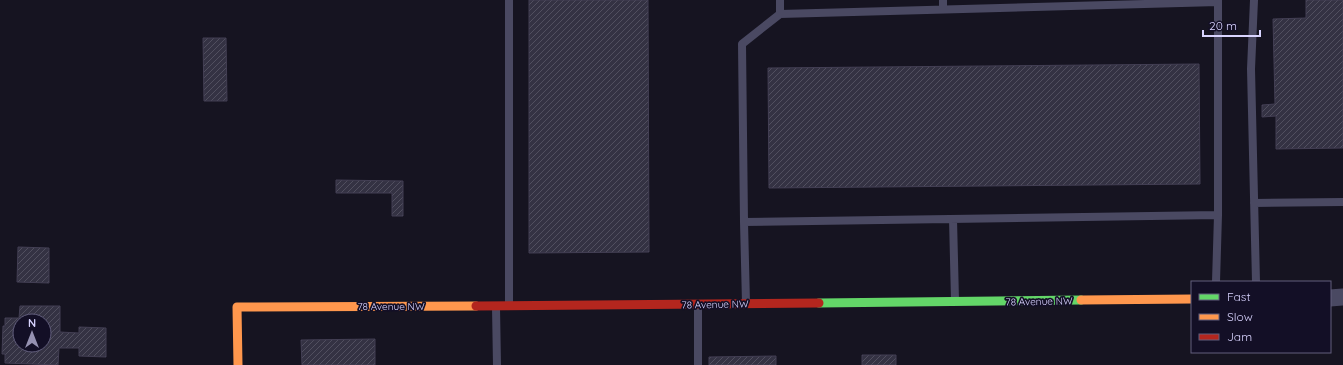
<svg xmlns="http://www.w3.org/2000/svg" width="1343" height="365" viewBox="0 0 1343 365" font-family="Quicksand,sans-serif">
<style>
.building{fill:url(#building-hatch);stroke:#433f54;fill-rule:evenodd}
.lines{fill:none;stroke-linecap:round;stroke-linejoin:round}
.lane{stroke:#4a4962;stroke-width:8}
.street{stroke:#4a4962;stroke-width:17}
.fast{stroke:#63d668;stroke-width:9}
.slow{stroke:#ff974d;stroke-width:9}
.jam{stroke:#b3261e;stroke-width:9}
.labels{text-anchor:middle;stroke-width:3.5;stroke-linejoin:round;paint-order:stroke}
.street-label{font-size:10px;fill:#d9d4ff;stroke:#130f26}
</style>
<defs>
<pattern id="building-hatch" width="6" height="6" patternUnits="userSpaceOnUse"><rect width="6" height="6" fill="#343243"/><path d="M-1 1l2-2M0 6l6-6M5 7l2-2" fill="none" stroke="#514f5f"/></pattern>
</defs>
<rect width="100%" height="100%" fill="#161421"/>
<!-- building -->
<path class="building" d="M529,0h119l1,252 -120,1z
M1306,0h37v148l-67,1v-33l-14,1v-12l13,-1 -2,-85 33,-1z
M203,38h23l1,63h-23z
M1199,64l1,120 -431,4 -1,-120z
M336,180l67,1v35h-11v-23h-56z
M18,247l31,1v35l-32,-1z
M20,306h40v26l19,1v-6l27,1v29l-27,-1v-8h-20l-1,17 -53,-2v-9h-3l1,-28h2v-8h14zM20,321h24v24h-24z
M375,339v26h-73l-1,-25z
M862,355h34v10h-34z
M776,356v9h-67v-8z"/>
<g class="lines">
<!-- lane -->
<path class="lane" d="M780,0v14l438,-12v-2
M943,0v9
M1254,0l-3,69 5,213
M780,14l-38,30 2,178 474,-7
M1254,203l89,-1
M953,219l2,81
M744,222l2,81
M1216,282l2,-67v-213
M509,305v-305
M496,307l1,58
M698,365v-59"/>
<!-- street -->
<path class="street" d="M1330,298l13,-1"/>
<!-- fast -->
<path class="fast" d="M819,303l262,-3"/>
<!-- slow -->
<path class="slow" d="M1081,300l111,-1
M238,365l-1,-58 239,-1"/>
<!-- jam -->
<path class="jam" d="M476,306l343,-3"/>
</g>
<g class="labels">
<!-- street labels -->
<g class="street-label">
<text transform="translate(1039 301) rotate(-1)" y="4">78 Avenue NW</text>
<text transform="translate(715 304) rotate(-1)" y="4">78 Avenue NW</text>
<text x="391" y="310">78 Avenue NW</text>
</g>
</g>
<!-- legend -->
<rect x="1191" y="281" width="140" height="72" fill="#130f26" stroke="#625e7d"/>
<rect x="1199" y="294" width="20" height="6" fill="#63d668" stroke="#625e7d"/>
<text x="1227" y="301" font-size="12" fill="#d9d4ff">Fast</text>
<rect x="1199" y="314" width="20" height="6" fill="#ff974d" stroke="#625e7d"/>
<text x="1227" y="321" font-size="12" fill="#d9d4ff">Slow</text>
<rect x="1199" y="334" width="20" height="6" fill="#b3261e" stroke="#625e7d"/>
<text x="1227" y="341" font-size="12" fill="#d9d4ff">Jam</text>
<!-- north arrow -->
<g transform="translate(32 333)"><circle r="19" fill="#130f26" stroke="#625e7d"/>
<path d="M0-3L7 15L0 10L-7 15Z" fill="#9591b1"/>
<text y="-6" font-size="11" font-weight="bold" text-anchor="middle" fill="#d9d4ff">N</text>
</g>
<!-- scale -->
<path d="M1203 30v6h57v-6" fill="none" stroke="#d9d4ff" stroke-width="2"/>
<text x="1209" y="30" font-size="12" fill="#d9d4ff" stroke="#130f26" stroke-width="3" paint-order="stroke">20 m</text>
</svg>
